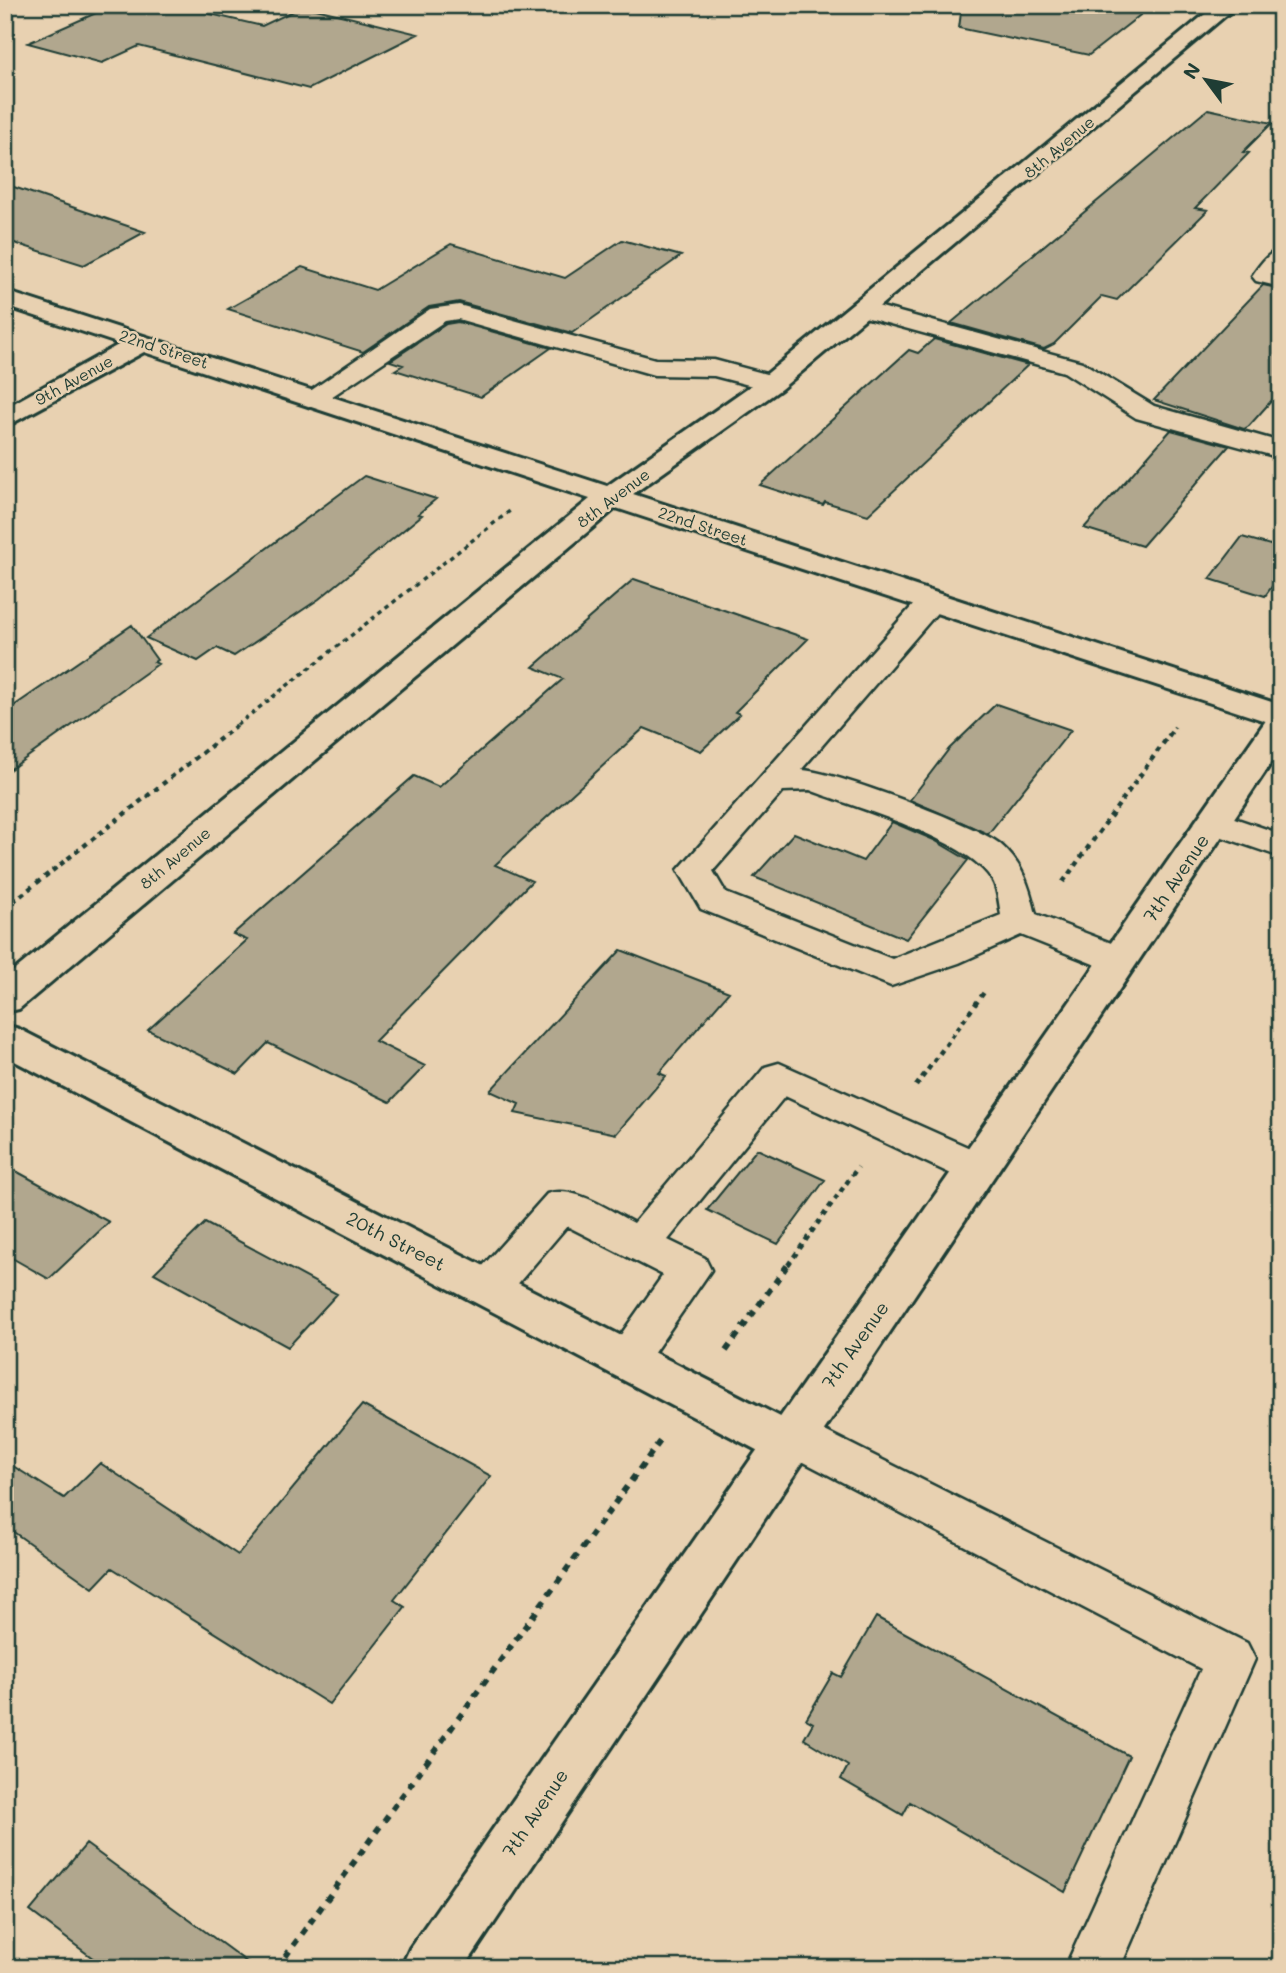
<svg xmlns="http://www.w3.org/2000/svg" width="1286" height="1973" viewBox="0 0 1286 1973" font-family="Mali,sans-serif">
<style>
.building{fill:#b1a78e;stroke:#1f3d34;stroke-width:2}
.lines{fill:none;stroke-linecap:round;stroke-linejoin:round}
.lane-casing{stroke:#1f3d34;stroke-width:5}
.street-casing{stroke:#1f3d34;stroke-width:6}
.secondary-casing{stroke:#1f3d34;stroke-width:6}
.path-far3{stroke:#1f3d34;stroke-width:2.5;stroke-dasharray:2.5 2.5;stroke-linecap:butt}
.path-far2{stroke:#1f3d34;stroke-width:3.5;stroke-dasharray:4.5 4.5;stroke-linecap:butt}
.path-far1{stroke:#1f3d34;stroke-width:4.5;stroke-dasharray:5 5;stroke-linecap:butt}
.path{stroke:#1f3d34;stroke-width:6;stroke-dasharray:7 7;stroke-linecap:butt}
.lane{fill:#e8d1b1;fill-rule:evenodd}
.street{fill:#e8d1b1;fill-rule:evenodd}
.secondary{fill:#e8d1b1;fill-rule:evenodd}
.labels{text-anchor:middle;stroke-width:5;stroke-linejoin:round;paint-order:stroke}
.far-street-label{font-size:16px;fill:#1f3d34;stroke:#e8d1b1}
.street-label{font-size:19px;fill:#1f3d34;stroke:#e8d1b1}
</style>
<rect width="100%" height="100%" fill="#e8d1b1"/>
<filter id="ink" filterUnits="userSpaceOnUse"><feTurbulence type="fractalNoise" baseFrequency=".0143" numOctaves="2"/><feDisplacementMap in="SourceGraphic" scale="14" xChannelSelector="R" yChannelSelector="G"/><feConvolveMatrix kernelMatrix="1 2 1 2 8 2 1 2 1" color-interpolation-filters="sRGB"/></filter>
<g filter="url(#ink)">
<!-- building -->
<path class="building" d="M114,5h114l-18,9 52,12 42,-20 114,28 -109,55 -170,-43 -37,17 -74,-20z
M962,5h191l-64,50 -130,-27z
M1208,109l64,14 -29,29 6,1 -54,55 13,2 -91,90 -15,-4 -48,48 -10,5 -93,-26z
M5,184l140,48 -61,33 -79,-25z
M622,240l59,16 -109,77 -113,-31 -30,5 -66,45 -135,-43 74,-42 73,23 76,-46 114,34z
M1263,285l18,4v101l-32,36 -5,3 -90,-29z
M458,322l93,26 -70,49 -86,-27 8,-5 -13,-4 56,-37z
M934,339l94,26 -160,150 -43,-13 -2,3 -63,-20 149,-135 9,3z
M1171,430l58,16 -87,100 -58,-18z
M364,476l72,23 -18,15 4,1 -103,84 -85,57 -17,-8 -19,13 -52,-23z
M1242,537l39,11v26l-16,22 -55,-17z
M634,579l174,60 -73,73 5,2 -39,37 -57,-23 -149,137 37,16 -157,160 50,25 -35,36 -122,-59 -30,31 -90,-44 99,-90 -14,-6 181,-158 25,11 124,-108 -30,-12z
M132,625l25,35 -3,2 4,2 -153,109v-61z
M996,704l75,26 -83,104 -78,-34 39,-51z
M892,822l42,18 34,20 -62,79 -152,-62 40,-44 69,28z
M621,950l108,42 -70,81 7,3 -50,58 -101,-21 4,-9 -29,-13z
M757,1149l68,31 -47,64 -71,-34z
M5,1165l104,57 -60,57 -44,-25z
M205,1223l132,71 -49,53 -134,-74z
M362,1405l129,71 -97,124 11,7 -76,97 -217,-136 -19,20 -88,-62v-65l59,37 36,-35 138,92z
M876,1617l253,139 -64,136 -155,-90 -7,13 -62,-36 7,-13 -44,-27 9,-16 -7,-4 27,-46 8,4z
M86,1844l169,124h-149l-76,-57z"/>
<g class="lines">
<defs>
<path id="lane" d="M1281,249v38l-25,-6 -4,-5c7,-10 16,-24 29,-27z
M863,302l219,60 72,44 127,36v16l-145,-40 -72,-46 -210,-58 -3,-5 3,-5z
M459,305l196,54 59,1 67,18 4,5 -4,5 -9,3 -58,-15 -60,-1 -196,-56 -13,2 -123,82h-18l-4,-5 130,-89z
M932,592l10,3 5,6 -5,6 -141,163c27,-1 178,56 199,74 23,20 29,42 36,70l96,37 5,9 -5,9 -13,3 -13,-3 -85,-34 -62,28 -68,23 -190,-77 -23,-39 244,-275zM810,790c46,18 156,48 182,89 6,9 7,25 9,36l-109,44 -166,-66 -13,-22 70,-80z
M1214,811l67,23v23l-79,-27 -5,-8 5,-8z
M779,1063l211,94 6,11 -6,11 -14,4 -14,-4 -177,-83 -117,144 37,18 6,12 -71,103 -15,5 -15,-5 -7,-13 60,-85 -96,-49 -64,75 -15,5 -15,-5 -6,-12 6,-12 74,-83c28,-9 61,16 87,29l131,-156z
M793,1415l454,228 8,16 -135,309h-55l136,-299 -424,-221 -7,-14 7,-14z"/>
<path id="street" d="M1216,5h22l-457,384 -148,105 648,211v21l-665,-218 -597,501 -14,3v-34l585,-479 -446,-147 -139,75v-19l115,-64 -115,-38v-15l602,195 156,-109z
M5,1025l14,4 785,400 7,14 -7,14 -17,6 -17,-6 -765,-401z"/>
<path id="secondary" d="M1281,713v35l-817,1220h-63l9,-20 859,-1232z"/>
</defs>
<!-- lane casing -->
<use href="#lane" class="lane-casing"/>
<!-- street casing -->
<use href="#street" class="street-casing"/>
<!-- secondary casing -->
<use href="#secondary" class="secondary-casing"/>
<!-- path-far3 -->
<path class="path-far3" d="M5,12l17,-7"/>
<!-- path-far2 -->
<path class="path-far2" d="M237,725l274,-215"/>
<!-- path-far1 -->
<path class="path-far1" d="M1063,882l112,-155
M5,908l235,-185
M916,1086l69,-95
M788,1265l70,-98"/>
<!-- path -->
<path class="path" d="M726,1351l63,-88
M277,1968l386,-531"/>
<!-- lane -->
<use href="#lane" class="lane"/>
<!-- street -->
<use href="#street" class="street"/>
<!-- secondary -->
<use href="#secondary" class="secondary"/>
</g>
</g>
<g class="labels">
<!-- far-street labels -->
<g class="far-street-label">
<text transform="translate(1059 147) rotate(-40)" y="6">8th Avenue</text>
<text transform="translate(164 349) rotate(18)" y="6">22nd Street</text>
<text transform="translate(74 380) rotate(-29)" y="6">9th Avenue</text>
<text transform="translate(613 498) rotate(-37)" y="6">8th Avenue</text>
<text transform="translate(703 526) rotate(18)" y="6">22nd Street</text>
<text transform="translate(175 858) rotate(-40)" y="6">8th Avenue</text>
</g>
<!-- street labels -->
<g class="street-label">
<text transform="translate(1176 878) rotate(-56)" y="7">7th Avenue</text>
<text transform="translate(396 1241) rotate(27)" y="7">20th Street</text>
<text transform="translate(855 1345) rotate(-55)" y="7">7th Avenue</text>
<text transform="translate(535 1813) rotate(-56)" y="7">7th Avenue</text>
</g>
</g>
<!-- margin -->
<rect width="1286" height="1973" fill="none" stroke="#e8d1b1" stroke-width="28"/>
<rect x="14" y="14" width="1258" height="1945" fill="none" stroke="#1f3d34" stroke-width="2.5" filter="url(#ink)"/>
<!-- north arrow -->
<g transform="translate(1206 80) rotate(302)" stroke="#e8d1b1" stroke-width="5" paint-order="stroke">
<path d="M0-5L12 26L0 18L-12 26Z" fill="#1f3d34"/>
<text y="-10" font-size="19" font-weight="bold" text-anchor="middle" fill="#1f3d34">N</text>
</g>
</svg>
